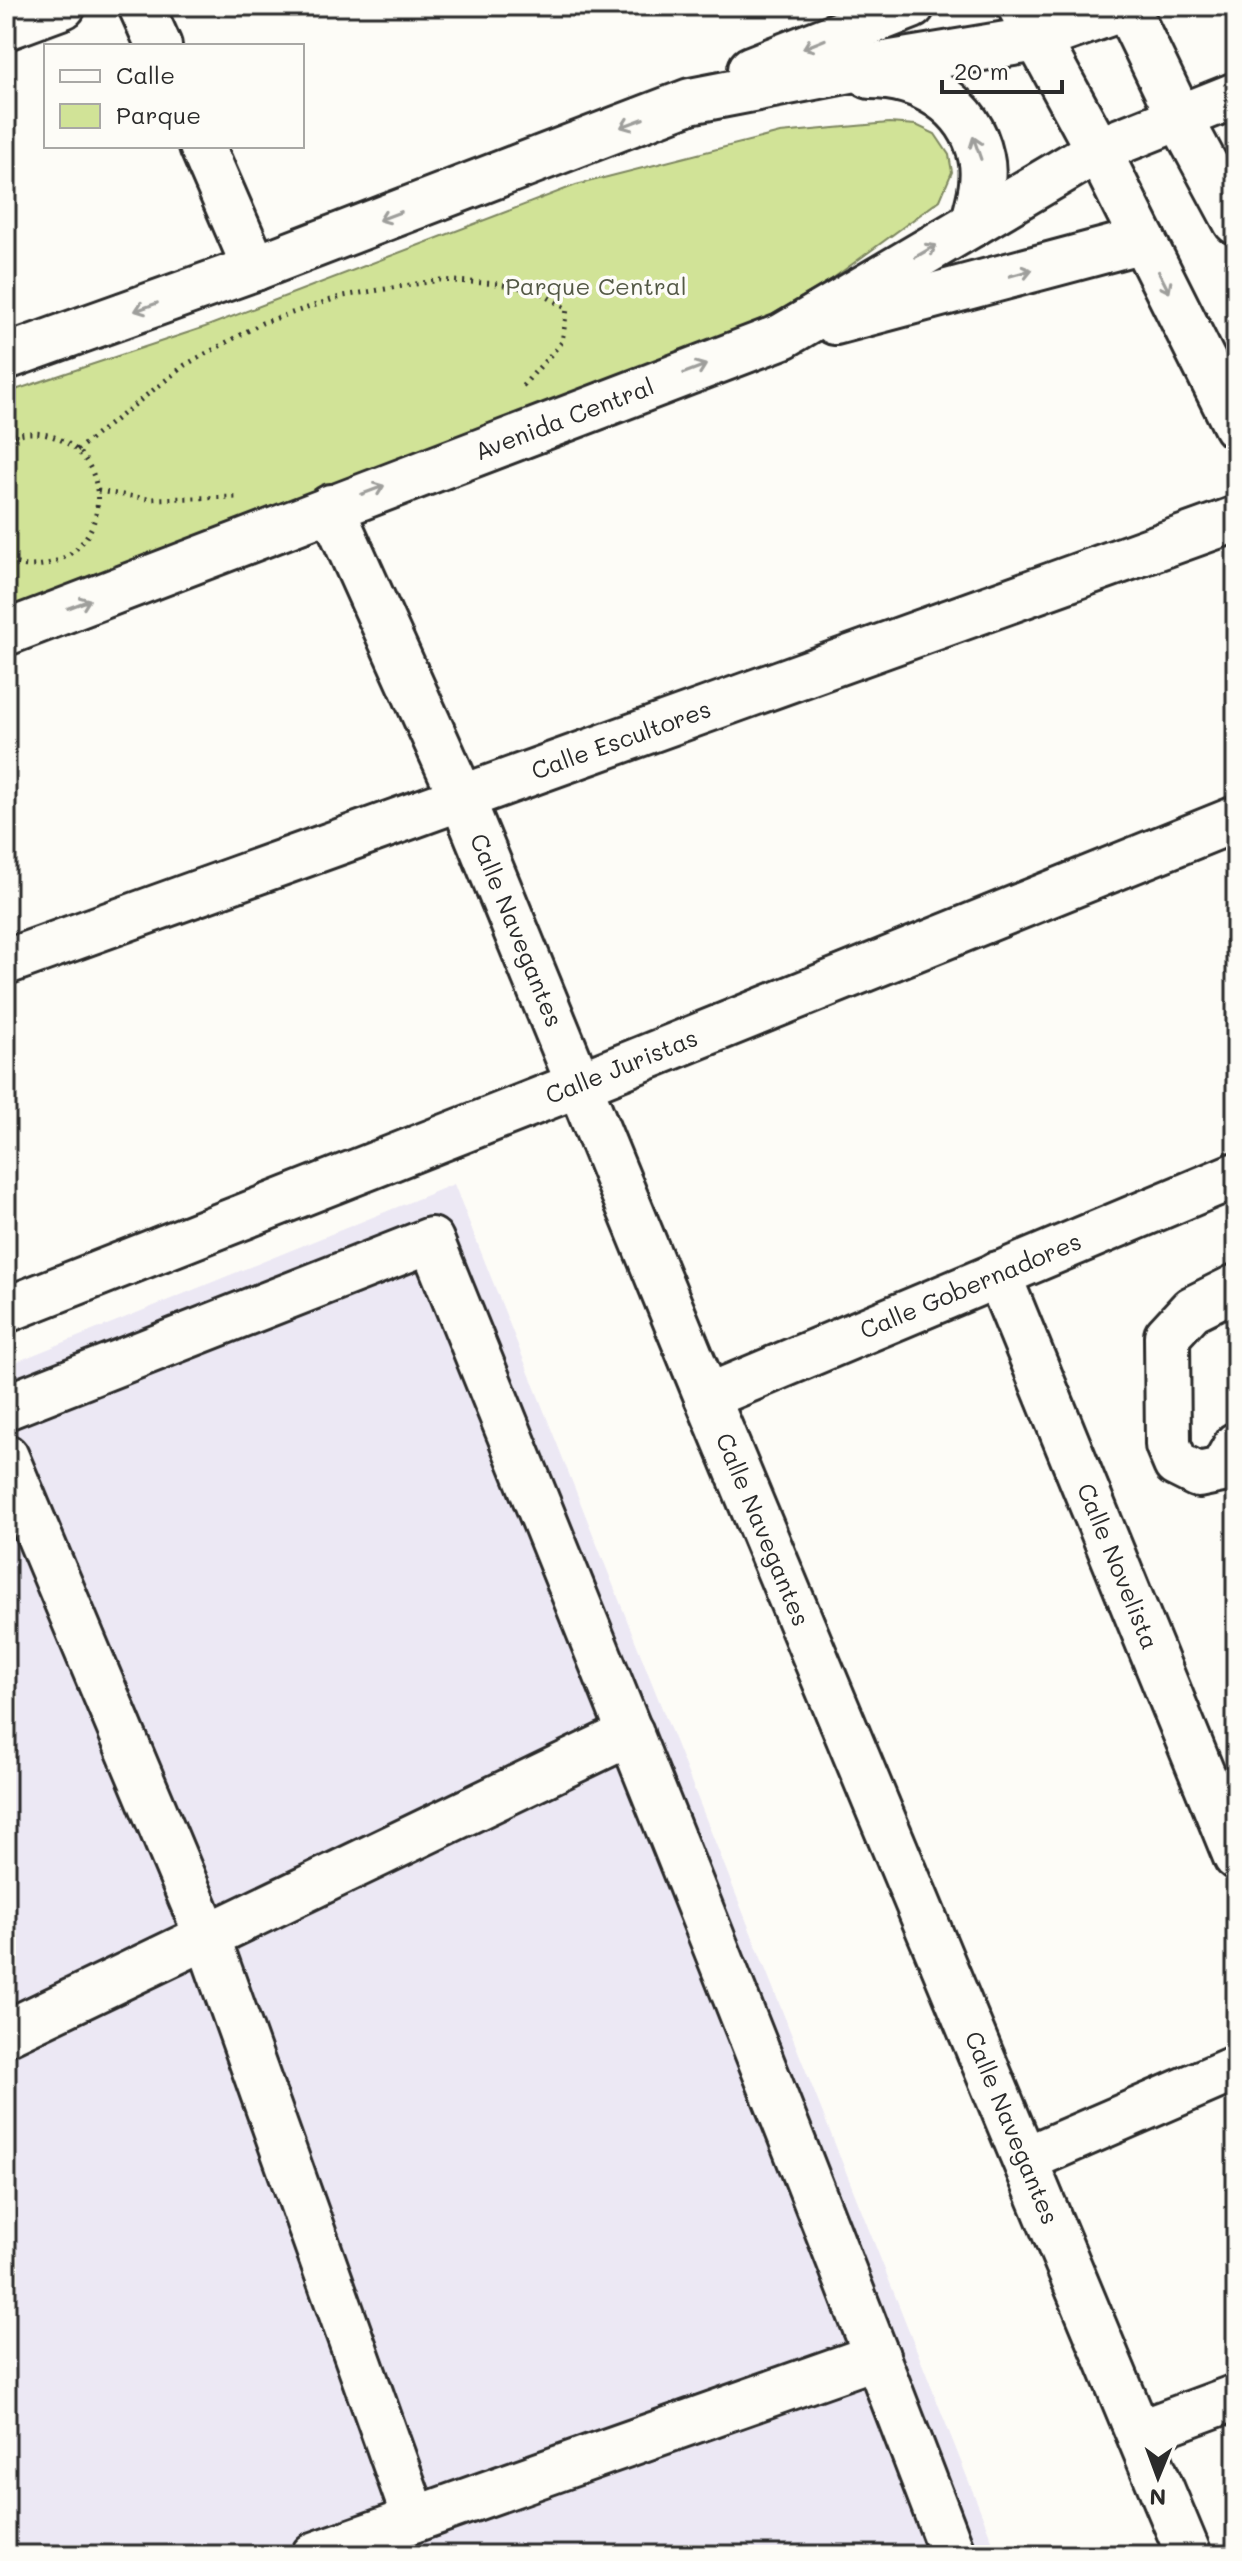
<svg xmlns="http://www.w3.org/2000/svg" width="1242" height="2561" viewBox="0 0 1242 2561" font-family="Mali,sans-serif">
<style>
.built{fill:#ece8f4}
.green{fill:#d1e397;stroke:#7e8761;stroke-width:2}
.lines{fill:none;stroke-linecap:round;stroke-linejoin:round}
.minor-casing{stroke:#2b2b2b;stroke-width:50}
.major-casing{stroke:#2b2b2b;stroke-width:50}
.path{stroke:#2b2b2b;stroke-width:5;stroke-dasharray:2 6;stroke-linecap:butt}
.minor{stroke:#fdfcf7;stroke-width:44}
.major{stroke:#fdfcf7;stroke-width:44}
.oneway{stroke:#9e9e9b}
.labels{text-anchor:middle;stroke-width:7;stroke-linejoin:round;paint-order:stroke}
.park-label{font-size:24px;fill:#545946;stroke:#fdfcf7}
.street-label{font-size:24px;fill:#2b2b2b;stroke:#fdfcf7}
</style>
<rect width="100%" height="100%" fill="#fdfcf7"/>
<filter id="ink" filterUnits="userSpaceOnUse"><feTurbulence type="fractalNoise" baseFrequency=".0125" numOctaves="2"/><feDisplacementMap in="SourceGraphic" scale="16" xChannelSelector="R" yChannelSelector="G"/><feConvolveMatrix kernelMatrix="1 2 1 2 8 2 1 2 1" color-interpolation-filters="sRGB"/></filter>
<g filter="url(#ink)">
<!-- built -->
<path class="built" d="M454,1184l544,1371h-992v-1189z"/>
<!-- green -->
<path class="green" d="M889,123l27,2 19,9 14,21 3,17 -12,28 -108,79 -133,79 -693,252v-217l199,-66 371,-142 204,-52z"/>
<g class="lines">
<defs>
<g id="minor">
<path d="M141,6l18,40"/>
<path d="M6,27l57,-21"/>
<path d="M202,146l53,122"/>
<path id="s1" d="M331,507l130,289 246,601 482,1158"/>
<path id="s2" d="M6,962l1230,-443"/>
<path id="s3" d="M998,1274l238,583"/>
<path d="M1236,1287l-44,22 -25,27 1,109 8,19 22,11 24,-5 14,-25"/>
<path id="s4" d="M6,1310l574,-226 656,-265"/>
<path id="s5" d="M707,1397l529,-222"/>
<path d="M6,1407l425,-167c177,437 354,874 522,1315"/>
<path d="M6,1457l201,479 208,583"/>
<path d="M6,2033l625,-300"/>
<path d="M1026,2159l210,-91"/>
<path d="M1139,2433l97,-36"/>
<path d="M314,2555l563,-199"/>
</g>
<g id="major">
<path d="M1020,6l78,144 138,276"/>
<path d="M1126,6l54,112 56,104"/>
<path d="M751,69l161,-63"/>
<path d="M870,76c50,0 100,28 111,81 5,22 -2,45 -8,67"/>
<path d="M835,322l308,-82"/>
<path d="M6,357l249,-89 435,-167 171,-33 176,-29 93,-33"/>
<path id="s6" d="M6,633l777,-297 315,-186 138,-55"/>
</g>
</defs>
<!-- minor casing -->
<use href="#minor" class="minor-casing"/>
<!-- major casing -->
<use href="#major" class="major-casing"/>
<!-- path -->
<path class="path" d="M6,438c11,-5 25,-6 37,-4 80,16 69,131 -13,132 -7,0 -16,-3 -24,-5
M77,450l108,-85 77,-42 81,-27 97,-16 59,4 39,7 29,18 -5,33 -43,48
M98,491l50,8 92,-2"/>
<!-- minor -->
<use href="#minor" class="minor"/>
<!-- major -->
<use href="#major" class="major"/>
</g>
<!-- one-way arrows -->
<defs><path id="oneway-shaft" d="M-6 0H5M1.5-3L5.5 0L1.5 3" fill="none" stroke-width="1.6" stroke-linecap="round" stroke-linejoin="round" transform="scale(2)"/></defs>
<g class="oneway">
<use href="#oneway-shaft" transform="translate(814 44) rotate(158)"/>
<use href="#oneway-shaft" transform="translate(632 123) rotate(159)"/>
<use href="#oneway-shaft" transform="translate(977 148) rotate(-109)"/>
<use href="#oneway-shaft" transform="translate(390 216) rotate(159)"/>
<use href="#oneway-shaft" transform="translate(926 251) rotate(-30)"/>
<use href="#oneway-shaft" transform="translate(1021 273) rotate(-15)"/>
<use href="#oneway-shaft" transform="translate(1164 282) rotate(63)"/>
<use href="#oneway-shaft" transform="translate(146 307) rotate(160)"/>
<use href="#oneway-shaft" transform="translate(695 369) rotate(-21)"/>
<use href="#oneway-shaft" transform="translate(373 490) rotate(-21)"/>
<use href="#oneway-shaft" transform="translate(79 604) rotate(-21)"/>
</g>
</g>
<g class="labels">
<!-- park labels -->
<g class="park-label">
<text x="596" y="295">Parque Central</text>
</g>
<!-- street labels -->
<g class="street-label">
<text dy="8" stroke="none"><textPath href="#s6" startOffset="598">Avenida Central</textPath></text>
<text dy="8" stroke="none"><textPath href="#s2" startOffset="654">Calle Escultores</textPath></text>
<text dy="8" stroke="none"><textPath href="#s1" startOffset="462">Calle Navegantes</textPath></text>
<text dy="8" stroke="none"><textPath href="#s4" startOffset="662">Calle Juristas</textPath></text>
<text dy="8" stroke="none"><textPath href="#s5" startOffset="286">Calle Gobernadores</textPath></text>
<text dy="8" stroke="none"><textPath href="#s1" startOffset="1110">Calle Navegantes</textPath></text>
<text dy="8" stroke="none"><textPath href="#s3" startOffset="316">Calle Novelista</textPath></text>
<text dy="8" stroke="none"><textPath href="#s1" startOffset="1758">Calle Navegantes</textPath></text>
</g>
</g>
<!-- margin -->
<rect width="1242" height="2561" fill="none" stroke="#fdfcf7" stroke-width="32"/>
<rect x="16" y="16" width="1210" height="2529" fill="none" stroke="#2b2b2b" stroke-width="3" filter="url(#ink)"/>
<!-- legend -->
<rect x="44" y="44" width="260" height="104" fill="#fdfcf7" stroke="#a9a8a5" stroke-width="2"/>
<rect x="60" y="70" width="40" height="12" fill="#fdfcf7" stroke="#a9a8a5" stroke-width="2"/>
<text x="116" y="84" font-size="24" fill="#2b2b2b">Calle</text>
<rect x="60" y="104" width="40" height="24" fill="#d1e397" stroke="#a9a8a5" stroke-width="2"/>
<text x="116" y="124" font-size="24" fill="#2b2b2b">Parque</text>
<!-- north arrow -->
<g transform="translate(1158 2477) rotate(181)" stroke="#fdfcf7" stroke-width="6" paint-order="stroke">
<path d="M0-6L14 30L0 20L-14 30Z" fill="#2b2b2b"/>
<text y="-12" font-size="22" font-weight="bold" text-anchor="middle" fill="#2b2b2b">N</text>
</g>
<!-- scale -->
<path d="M942 80v12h120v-12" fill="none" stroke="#2b2b2b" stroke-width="4"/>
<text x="954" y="80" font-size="24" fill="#2b2b2b" stroke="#fdfcf7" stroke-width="6" paint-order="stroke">20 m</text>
</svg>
